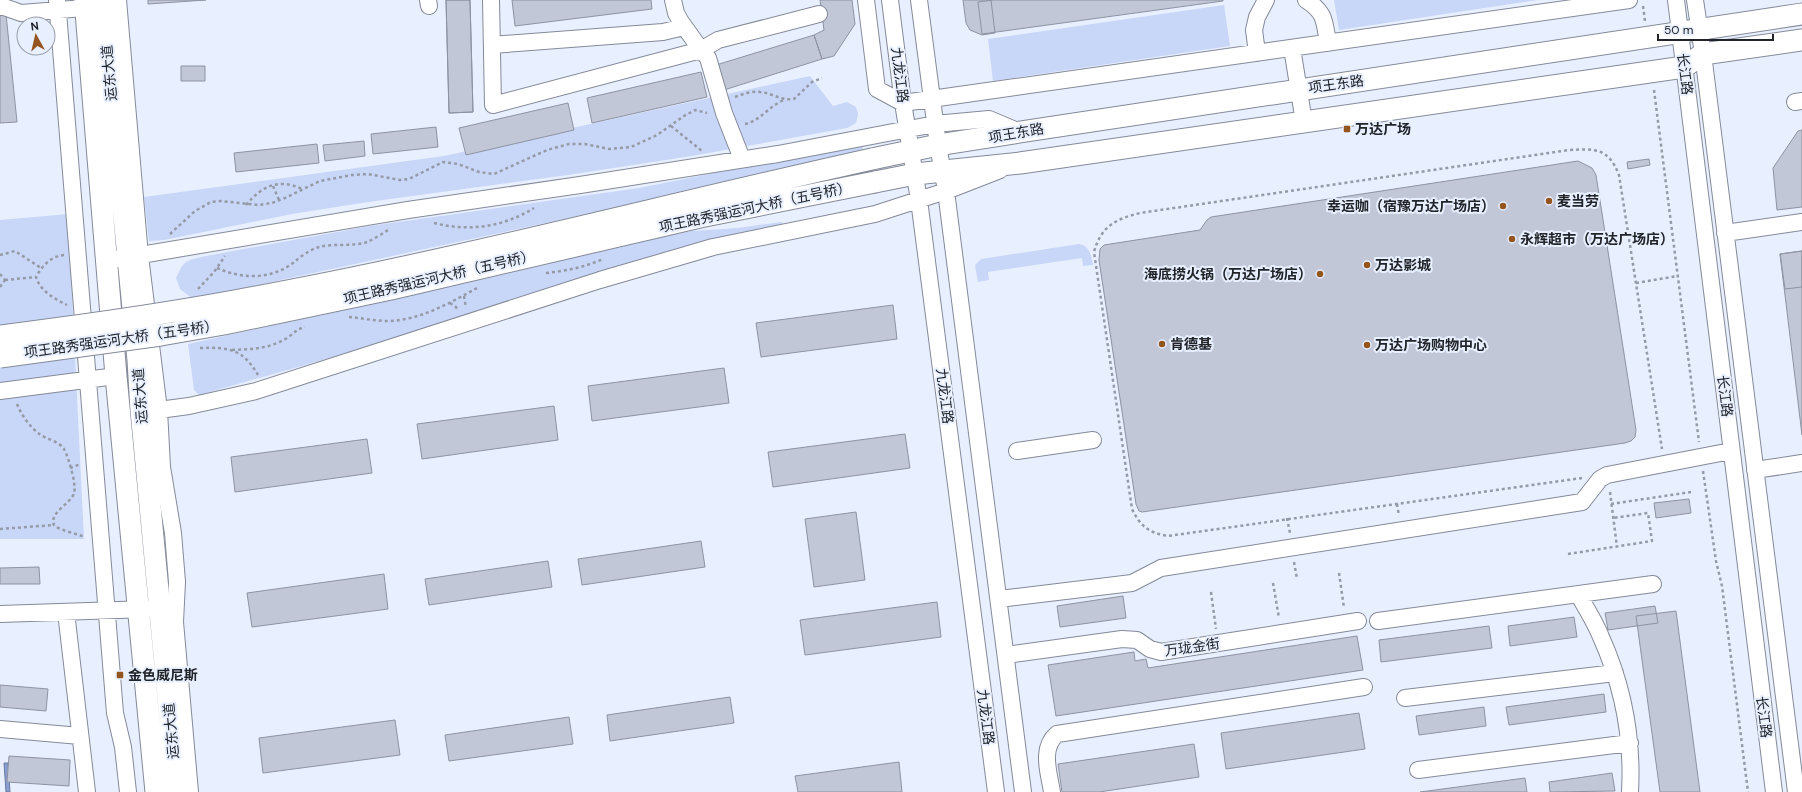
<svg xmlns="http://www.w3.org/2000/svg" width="1802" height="792" viewBox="0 0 1802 792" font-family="'DM Sans','Noto Sans SC',sans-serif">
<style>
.green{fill:#c8d6f8}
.water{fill:#899ed0;stroke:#6a799e}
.building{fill:#c1c7d6;stroke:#8d93a1}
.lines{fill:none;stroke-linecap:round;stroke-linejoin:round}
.minor-casing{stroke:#848a98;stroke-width:18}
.major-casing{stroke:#848a98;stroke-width:23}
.path{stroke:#959ba6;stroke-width:2.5;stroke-dasharray:3 3;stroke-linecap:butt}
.minor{stroke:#fff;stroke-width:16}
.major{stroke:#fff;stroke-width:21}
.major-bridge-casing{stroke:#848a98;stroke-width:23;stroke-linecap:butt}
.major-bridge{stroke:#fff;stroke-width:21}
.poi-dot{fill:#94541e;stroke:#e8effe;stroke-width:1.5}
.labels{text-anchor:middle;stroke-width:4;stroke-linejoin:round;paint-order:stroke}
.street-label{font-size:14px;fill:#212429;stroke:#e8effe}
.poi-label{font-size:14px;font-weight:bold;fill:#212429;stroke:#e8effe;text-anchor:start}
</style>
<rect width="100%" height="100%" fill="#e8effe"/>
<!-- green -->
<path class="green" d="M1334,0h204l-199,30z
M1224,5l6,41 -237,35 -5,-42z
M810,76l23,30 14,-4 9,5 2,7 -2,9 -9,5 -155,28 -124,19 -200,27 -76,12 -128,26 -15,1 -5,-44 300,-41z
M854,145h7l2,4 -1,3 -312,70 -357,77 -13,-10 -4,-11c9,-19 9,-17 30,-22l164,-30 269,-38z
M68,214l16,325h-84v-319z
M781,222l2,1 -1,2 -36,7 -183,52 -202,65 -162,46 -5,-5 -6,-46 259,-57 196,-47 49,-9 46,-3z
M1079,244c11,2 12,11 14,21l-10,1 -1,-8 -94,14 1,8 -11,2 -3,-17 6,-6z"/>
<!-- water -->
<path class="water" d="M4,763h4l2,29h-4z"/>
<!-- building -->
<path class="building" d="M148,0h58l-58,4z
M446,0h24l3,112 -24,1z
M446,0h24l3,112 -24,1z
M512,0h139l1,9 -137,17z
M820,0h32l3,24 -21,32 -12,3 -8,-24 10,-5z
M963,0h28l4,33 -13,2 -12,-5 -4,-7z
M993,0h230v1l-241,33 -4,-32z
M0,14h6l11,108 -17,1z
M814,35l8,24 -98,31 -8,-25z
M181,66h24v15h-24z
M701,72l6,25 -115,26 -5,-25z
M568,103l6,27 -108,25 -7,-27z
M436,127l2,20 -65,7 -2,-20z
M1802,130v77l-25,3 -4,-42 25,-37z
M364,141l1,15 -40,5 -2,-16z
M317,144l2,19 -83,9 -2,-19z
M1649,159l1,6 -22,4 -1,-7z
M1578,161l14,7 4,7 40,255 -1,7 -4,4 -6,2 -483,69 -3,-1 -3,-7 -37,-244 1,-11 4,-4 96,-15 7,-10 4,-3z
M1802,251v36l-17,2 -5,-35z
M1802,251v184l-22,-181z
M893,305l4,34 -136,18 -5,-34z
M724,368l5,35 -137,18 -4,-35z
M554,406l4,34 -136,19 -5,-35z
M905,434l5,34 -137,19 -5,-35z
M367,439l5,34 -137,19 -4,-35z
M1689,499l2,14 -35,5 -2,-15z
M856,512l9,68 -51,7 -9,-68z
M701,541l4,26 -123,18 -4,-26z
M548,561l4,26 -123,18 -4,-26z
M39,567l1,17h-40v-16z
M384,574l4,35 -136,18 -5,-34z
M1123,596l3,22 -66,9 -3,-21z
M937,602l4,35 -136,18 -5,-35z
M1655,606l3,17 -50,7 -3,-17z
M1676,611l24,181h-40l-24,-176z
M1574,617l3,20 -67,9 -2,-20z
M1489,626l3,22 -111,14 -2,-22z
M1357,636l6,34 -307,46 -8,-51 86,-13 1,9 11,-2 2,9z
M0,685l48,4 -2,22 -46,-4z
M1604,694l2,18 -97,13 -3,-18z
M730,697l4,26 -124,18 -3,-26z
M1484,707l2,19 -67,9 -3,-19z
M1359,713l6,36 -139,20 -5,-36z
M569,717l4,27 -124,17 -4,-26z
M395,720l5,35 -137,18 -4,-35z
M1194,744l5,33 -100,15h-37l-4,-28z
M9,756l61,4 -1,26 -62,-4z
M899,762l3,30h-104l-3,-16z
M1612,773l3,18 -65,1 -1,-10z
M1525,778l2,14h-107z"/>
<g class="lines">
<defs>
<path id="minor" d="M57,0l58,713 8,34 5,45
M118,0l22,256 19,154 3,57 11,66 4,49 -2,40 15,170
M428,0l1,6
M491,0l2,105 208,-55 17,-10 101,-26
M673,0l3,13 5,9 20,28 7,8 16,55 18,46
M866,0l11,89 26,14 726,-103
M890,0l13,103 16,97 77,592
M919,0l19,145 8,46 77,601
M1306,0c20,13 18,21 22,43
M1676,0l98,792
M1695,0l8,54 93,738
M0,7h4l17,6 76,-6
M492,45l171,-13 21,-5
M1292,48l12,74
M1257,53l-3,-23 3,-13 9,-17
M1795,102l7,-1
M1725,233l77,-11
M117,259l291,-49 172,-25 198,-31 157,-30 54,-5 31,13
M0,391l116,-15
M141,410h18l30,-4 67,-15 344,-111 113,-33 162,-33 71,-23 54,-21
M1017,451l76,-11
M1755,470l47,-7
M1578,594c8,14 17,28 23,43 22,49 32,101 29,155
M999,599l133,-16 29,-15 421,-66 18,-23 7,-4 124,-24
M66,612l21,180
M0,614l148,-5
M1378,621l275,-37
M1006,655l116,-16 15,1 13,9 11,3 197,-31
M1405,698l210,-25
M0,729l80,7
M1418,770l212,-27
M1052,792c-3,-19 -12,-44 5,-58l307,-47"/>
<path id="major" d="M85,0l31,376 40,416
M103,0l35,360 3,50 36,382
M872,159l66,-14 82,-13 782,-118
M875,182l40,-8 105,-11 664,-96 19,-13 99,-14"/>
</defs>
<!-- minor casing -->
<use href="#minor" class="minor-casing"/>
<!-- major casing -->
<use href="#major" class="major-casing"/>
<!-- path -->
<path class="path" d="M1643,6l2,15
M1654,90l45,352
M735,97c8,-3 16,-6 25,-5 12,1 21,9 34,7l18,-17 10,-4
M745,124c15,-3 24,-18 39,-24
M671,126l31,25
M273,186l6,14
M246,205c16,-19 32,-27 56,-16
M434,223c36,9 69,4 100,-15
M170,234l25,-23 16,-9 10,-1 37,4 14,-2 13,-5 35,-17 32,-6 16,-1 32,6 9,-1 34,-17 15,2 21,8 15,2 53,-24 22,-6h16l24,5 22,-2 26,-12 27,-19 11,-6 12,3
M0,255l15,-4 26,17
M64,255c-13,1 -22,11 -28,22 4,14 19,22 31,28
M217,268c25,11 53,12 76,-5 7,-6 16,-13 26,-16 15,-4 34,0 48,-5 7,-3 15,-8 21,-12
M546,273c20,-2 39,-6 57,-14
M0,274l5,6
M5,280l31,-3
M1636,283l42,-7
M0,287l5,-7
M198,289l16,-17 11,-16
M464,296l2,12
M450,303l6,4 2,4
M349,317c13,1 26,4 40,4 31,-1 61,-18 88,-33
M200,348c29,-1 43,1 58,27
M232,350c20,-1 37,-1 55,-12 6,-4 10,-9 18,-11
M17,404c4,10 12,22 21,29 7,6 21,8 26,16 4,7 13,36 10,44 -3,11 -25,19 -20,32 2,4 26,10 31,12
M70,468l11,-4
M1703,471l13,90 6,25 26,206
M1582,478l-414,58c-19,-3 -28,-10 -36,-27l-38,-257c7,-26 22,-33 46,-39l429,-63c26,-1 39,-3 50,25l43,274
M1610,492l7,55
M1397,504l2,12
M1611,504l80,-12
M1287,518l3,15
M0,529l54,-4
M1568,554l84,-13 -4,-28 -35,5
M1294,562l3,17
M1339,573l5,35
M1273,583l6,35
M1211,592l5,37"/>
<!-- minor -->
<use href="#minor" class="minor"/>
<!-- major -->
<use href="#major" class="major"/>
<defs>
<path id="major-bridge" d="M0,336c87,-11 174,-23 261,-40 205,-38 407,-92 611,-137
M0,357l161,-22 63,-11 167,-35 309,-72 175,-35"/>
</defs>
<!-- major-bridge casing -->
<use href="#major-bridge" class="major-bridge-casing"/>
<!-- major-bridge -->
<use href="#major-bridge" class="major-bridge"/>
</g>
<!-- markers -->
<g class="poi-dot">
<rect x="1343" y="125" width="8" height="8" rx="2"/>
<circle cx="1549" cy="201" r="4"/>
<circle cx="1503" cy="206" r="4"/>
<circle cx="1512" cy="239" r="4"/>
<circle cx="1367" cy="265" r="4"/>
<circle cx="1320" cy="274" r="4"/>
<circle cx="1162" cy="344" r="4"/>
<circle cx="1367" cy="345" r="4"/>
<rect x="116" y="671" width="8" height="8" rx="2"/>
</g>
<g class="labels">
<!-- street labels -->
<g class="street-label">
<text transform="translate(109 73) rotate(-95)" y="5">运东大道</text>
<text transform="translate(1685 74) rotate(83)" y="5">长江路</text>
<text transform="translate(900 75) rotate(83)" y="5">九龙江路</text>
<text transform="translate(1336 84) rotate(-8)" y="5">项王东路</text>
<text transform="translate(1016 133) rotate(-10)" y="5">项王东路</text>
<text transform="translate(755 207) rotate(-12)" y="5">项王路秀强运河大桥（五号桥）</text>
<text transform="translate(439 277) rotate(-13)" y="5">项王路秀强运河大桥（五号桥）</text>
<text transform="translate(121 339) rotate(-8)" y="5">项王路秀强运河大桥（五号桥）</text>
<text transform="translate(140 396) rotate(-94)" y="5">运东大道</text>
<text transform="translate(945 396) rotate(83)" y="5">九龙江路</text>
<text transform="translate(1725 396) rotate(83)" y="5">长江路</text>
<text transform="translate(1192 647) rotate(-8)" y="5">万珑金街</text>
<text transform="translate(986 717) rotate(83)" y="5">九龙江路</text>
<text transform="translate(1764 717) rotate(83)" y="5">长江路</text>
<text transform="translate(171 731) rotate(-95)" y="5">运东大道</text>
</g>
<!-- poi labels -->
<g class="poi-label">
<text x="1355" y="134">万达广场</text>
<text x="1557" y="206">麦当劳</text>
<text x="1495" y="211" text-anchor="end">幸运咖（宿豫万达广场店）</text>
<text x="1520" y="244">永辉超市（万达广场店）</text>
<text x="1375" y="270">万达影城</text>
<text x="1312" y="279" text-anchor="end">海底捞火锅（万达广场店）</text>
<text x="1170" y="349">肯德基</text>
<text x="1375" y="350">万达广场购物中心</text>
<text x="128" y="680">金色威尼斯</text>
</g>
</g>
<!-- north arrow -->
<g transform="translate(36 36) rotate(352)"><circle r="19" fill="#e8effe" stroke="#989ea9"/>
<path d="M0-3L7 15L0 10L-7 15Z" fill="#94541e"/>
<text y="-6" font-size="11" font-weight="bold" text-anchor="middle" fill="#212429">N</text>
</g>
<!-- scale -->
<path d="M1658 34v6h115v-6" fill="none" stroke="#212429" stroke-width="2"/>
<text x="1664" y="34" font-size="12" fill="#212429" stroke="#e8effe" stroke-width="3" paint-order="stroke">50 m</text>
</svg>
